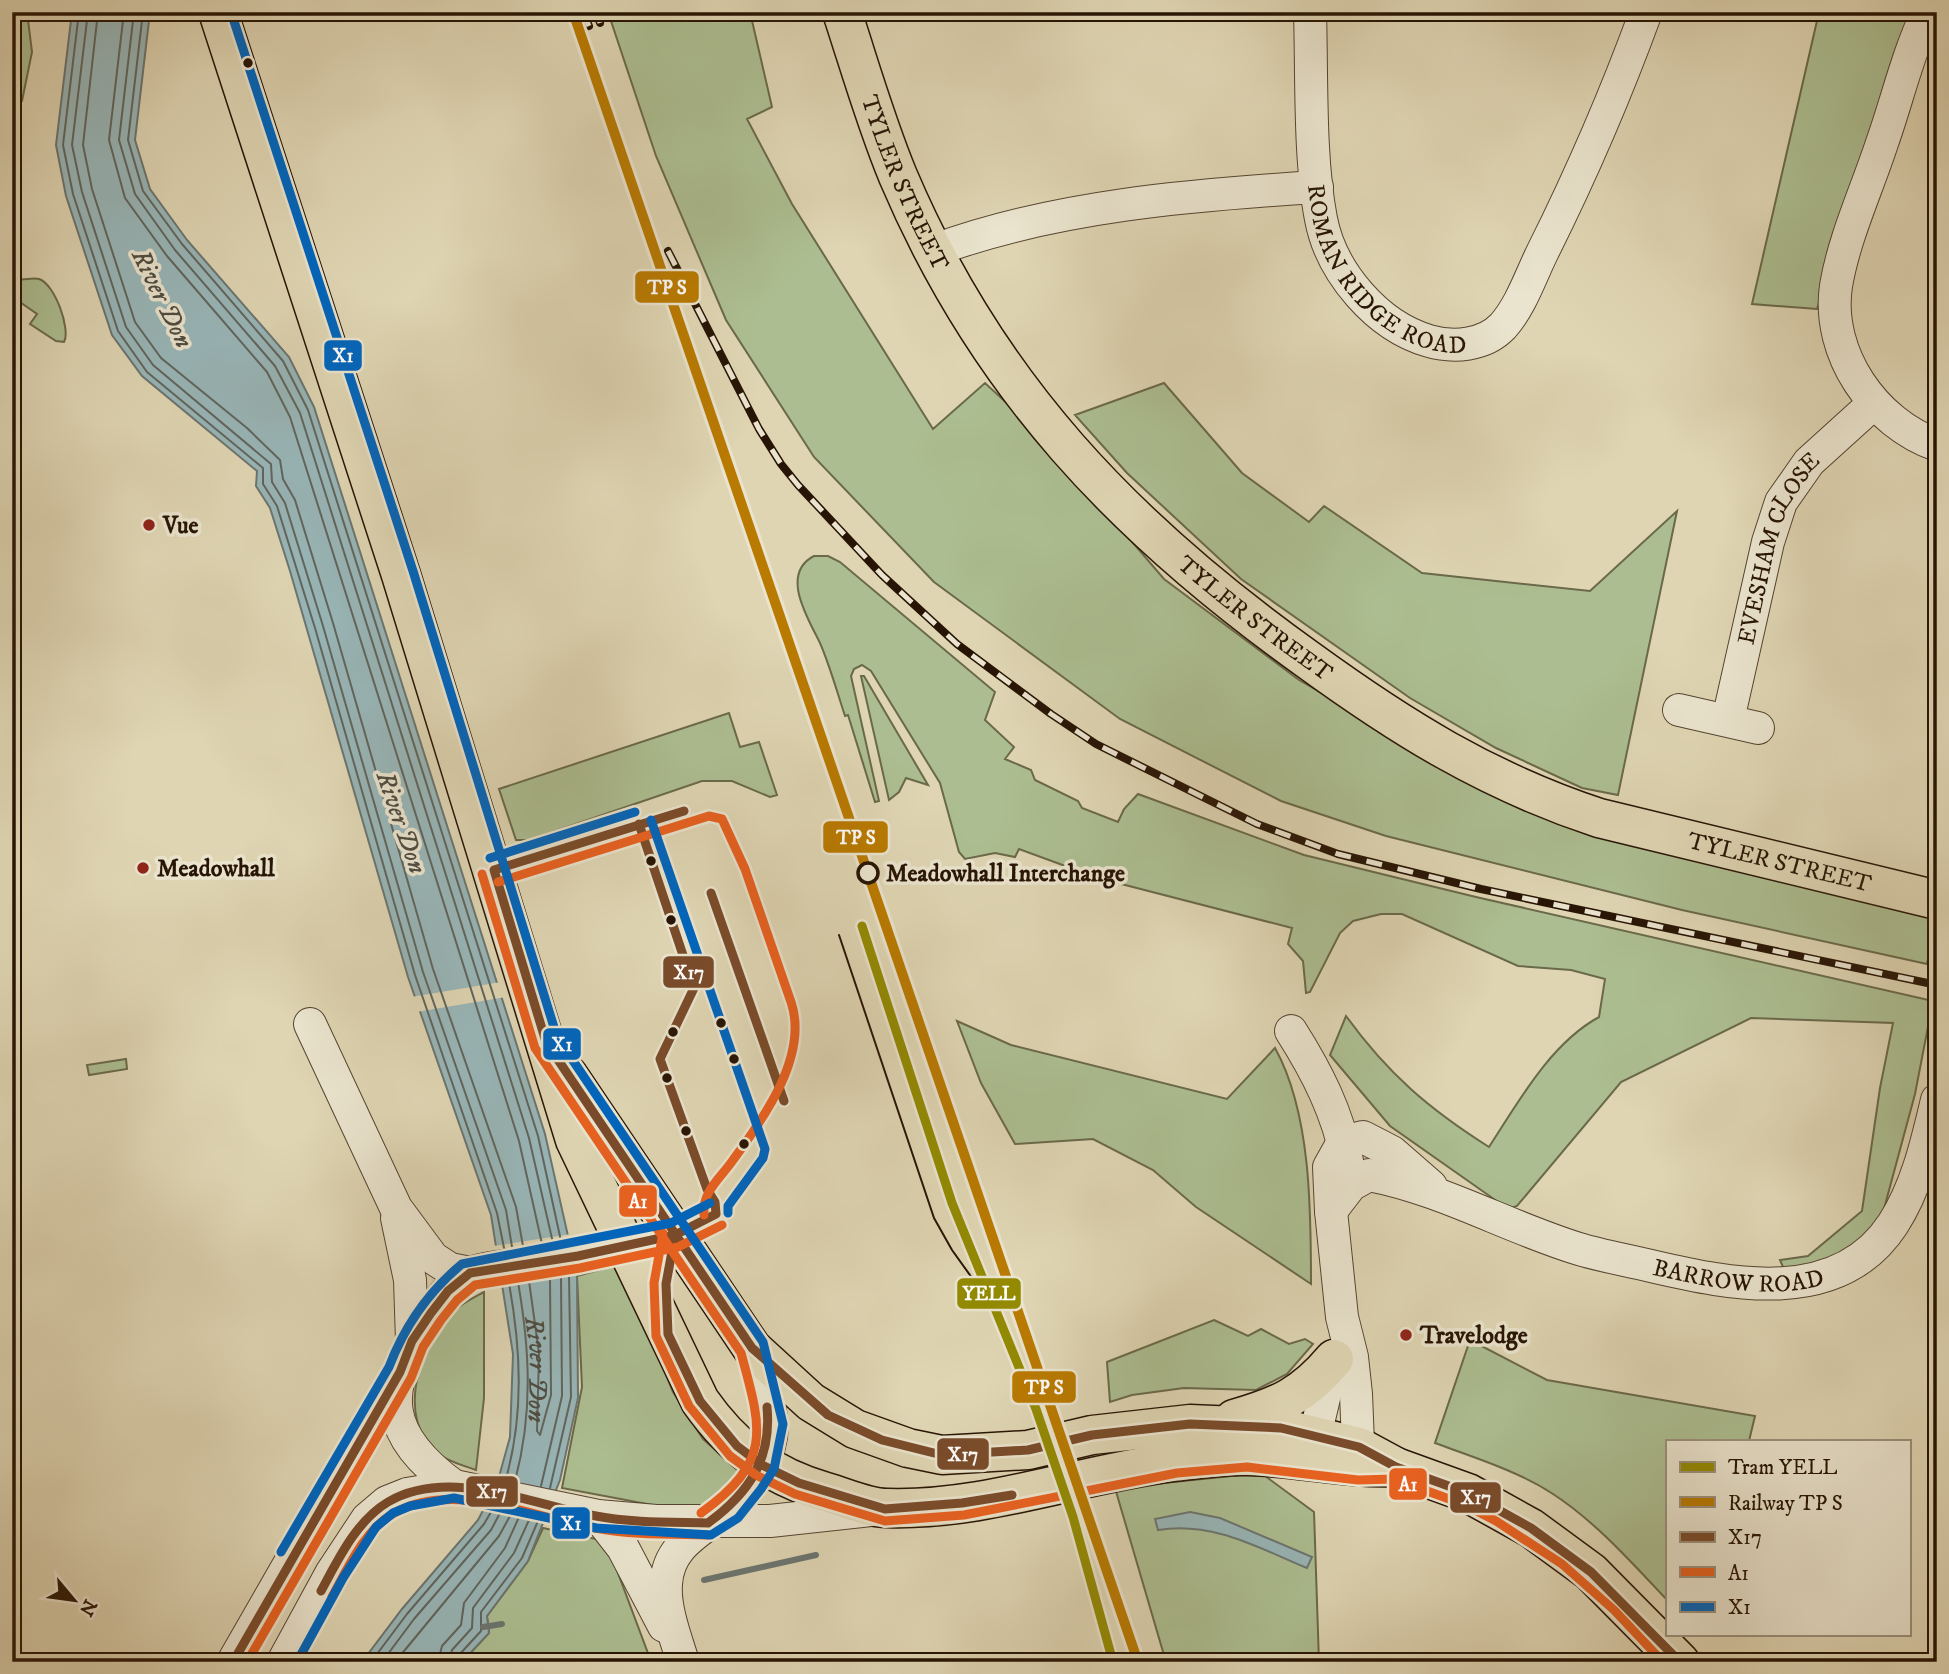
<svg xmlns="http://www.w3.org/2000/svg" width="1949" height="1674" viewBox="0 0 1949 1674" font-family="'IM FELL DW Pica',serif">
<style>
.green{fill:#acbe91;stroke:#6a694a;stroke-width:2}
.water{fill:#98b6b8;stroke:#6b7570;stroke-width:2}
.pier{fill:#dfd5b3}
.lines{fill:none;stroke-linecap:round;stroke-linejoin:round}
.shore{stroke:#60655e;stroke-width:2}
.stream{stroke:#6b7570;stroke-width:6}
.minor-casing{stroke:#554430;stroke-width:34}
.major-casing{stroke:#271404;stroke-width:41}
.minor{stroke:#eae4ce;stroke-width:32}
.major{stroke:#dfd5b3;stroke-width:38}
.tram{stroke:#271404;stroke-width:2}
.rail-casing{stroke:#271404;stroke-width:8}
.rail{stroke:#eae4ce;stroke-width:5;stroke-dasharray:16;stroke-linecap:butt}
.bus-1-casing{stroke:#eae4ce;stroke-width:14}
.bus-2-casing{stroke:#eae4ce;stroke-width:14}
.bus-3-casing{stroke:#eae4ce;stroke-width:14}
.bus-1{stroke:#7a4b2a;stroke-width:9}
.bus-2{stroke:#e86120;stroke-width:9}
.bus-3{stroke:#0065bd;stroke-width:9}
.rail-1-casing{stroke:#eae4ce;stroke-width:16}
.rail-1{stroke:#b97a01;stroke-width:10}
.tram-1-casing{stroke:#eae4ce;stroke-width:14}
.tram-1{stroke:#938a02;stroke-width:9}
.bus-dot{fill:#271404;stroke:#eae4ce;stroke-width:2.5}
.poi-dot{fill:#8f2418;stroke:#eae4ce;stroke-width:2.5}
.stop-dot{fill:#eae4ce;stroke:#271404;stroke-width:3.5}
.labels{text-anchor:middle;stroke-width:7;stroke-linejoin:round;paint-order:stroke}
.street-label{font-size:24px;fill:#271404;stroke:#eae4ce}
.poi-label{font-size:24px;font-weight:bold;fill:#271404;stroke:#eae4ce;text-anchor:start}
.stop-label{font-size:24px;font-weight:bold;fill:#271404;stroke:#eae4ce;text-anchor:start}
.water-label{font-size:26px;font-style:italic;fill:#4f4d43;stroke:#eae4ce}
.line-badge{stroke:#eae4ce;stroke-width:2.5}
.badge-label{font-size:19px;text-anchor:middle;font-weight:bold;fill:#fff}
</style>
<rect width="100%" height="100%" fill="#dfd5b3"/>
<filter id="stains"><feTurbulence type="fractalNoise" baseFrequency=".00286" numOctaves="4"/><feColorMatrix values="0 0 0 0 .2 0 0 0 0 .09 0 0 0 0 .02 0 0 0 .5 -.17"/></filter>
<radialGradient id="worn" r=".72"><stop offset=".6" stop-color="#630" stop-opacity="0"/><stop offset="1" stop-color="#630" stop-opacity=".3"/></radialGradient>
<!-- green -->
<path class="green" d="M27,12l5,40 -10,49h-3c-12,-33 -5,-55 1,-88z
M608,12h142l22,95 -25,12 45,85 141,225 52,-46 50,46 129,150 135,101 135,77 503,158 -10,49 -245,-54 -296,-74 -105,-35 -161,-82 -186,-137 -120,-125 -88,-137 -70,-164z
M1819,12h96l-11,16 -87,281 -65,-5z
M12,278c10,4 18,-1 27,1 16,5 32,51 25,63l-8,-1 -26,-17 7,-10 -20,-14 -5,5z
M1164,383l78,90 67,49 15,-16 98,67 168,18 87,-80 -59,284 -36,-7 -86,-40 -86,-50 -169,-119 -114,-106 -52,-58z
M814,556h14l12,6 155,130 -10,28 29,27 -9,12 26,11 4,10 43,21 4,7 36,14 6,-13 14,-15 166,61 172,42 457,104 -18,93 -34,126 -34,36 -61,18 -6,-14 28,-4 54,-45 18,-123 13,-65 -142,-5 -130,64 -104,124 -9,3 -118,-83 -60,-71 16,-39c42,58 83,93 143,131 30,-46 61,-103 110,-130l6,-38 -34,-9 -53,-4 -116,-52h-21l-28,7 -13,12 -30,59 -4,1 -3,-32 -15,-17 4,-16 -194,-50 -79,-29 -4,8 -20,-4 -30,6 -6,-7 -19,-69 -69,-112 -9,-6 -8,4 -3,7 28,125 -4,1 -27,-87 -3,1c-8,-24 -15,-50 -25,-73 -11,-23 -41,-69 -6,-87z
M861,676h3l64,109 -22,-7 -7,14 -10,8z
M729,713l11,34 19,-5 18,53 -7,2 -38,-16h-30l-173,59h-13l-17,-51z
M957,1021l54,24 216,54 48,-51c36,65 36,162 36,236l-115,-77 -43,-37 -60,-31 -78,5 -34,-61z
M126,1059l1,10 -38,6 -2,-10z
M621,1264l52,128 30,47 40,34 -40,35 -40,-1 -101,-19 20,-101 -5,-111z
M484,1292v106l-8,72c-17,-6 -40,-12 -50,-29 -25,-38 -4,-100 27,-129 9,-9 20,-14 31,-20z
M1214,1320l34,16 13,-7 28,15 16,-5 8,5 -26,30 -31,16 -72,-2 -52,7 -22,7 -3,-40z
M1470,1340l77,40 208,36 -6,25h-82v159c-35,-37 -71,-78 -114,-106 -35,-23 -78,-36 -118,-51z
M1261,1473l53,39 5,150h-153l-51,-174z
M543,1528l63,13 43,115 -3,6h-184l27,-29 -2,-17 41,-55z"/>
<!-- water -->
<path class="water" d="M72,12h78l-15,128 15,49 37,51 102,117 25,50 231,727 32,142 1,122 -18,82 -32,81 -41,55 2,17 -27,29h-100l40,-53 76,-89 19,-36 13,-47 3,-83 -22,-139 -83,-238 -118,-406 -20,-63 -14,-22 1,-15 -115,-95 -30,-41 -46,-139 -10,-51z
M1190,1512l30,6 92,39 -5,11c-48,-20 -95,-47 -149,-38l-3,-11z"/>
<!-- pier -->
<path class="pier" d="M501,982l5,15 -90,15 -5,-15z
M571,1234l7,34 -80,13 -5,-35z"/>
<g class="lines">
<!-- shore -->
<g class="shore">
<path d="M79,12l-16,133 10,49 45,137 29,41 116,96v16l14,22 38,122 100,347 82,238 7,35"/>
<path d="M88,12l-16,133 10,47 44,135 27,38 118,99 1,18 13,21 38,123 100,346 83,238 6,37"/>
<path d="M98,12l-15,133 9,44 43,133 26,36 86,70 33,32 3,19 12,21 38,123 100,346 83,238 7,39"/>
<path d="M124,12l-15,128 16,58 42,58 100,116 23,45 229,724 23,103"/>
<path d="M134,12l-15,128 16,54 40,56 100,116 25,47 229,725 24,105"/>
<path d="M143,12l-15,128 15,51 39,53 101,117 25,49 230,726 23,105"/>
<path id="s1" d="M529,1281l10,72 -2,78 3,4 11,-40 -1,-117"/>
<path d="M506,1479c18,-66 15,-129 3,-196"/>
<path d="M515,1481c18,-68 15,-130 3,-199"/>
<path d="M541,1486l21,-90 -1,-119"/>
<path d="M550,1488l21,-91 -2,-122"/>
<path d="M371,1662l36,-48 77,-90 7,-12"/>
<path d="M382,1662l32,-43 77,-89 9,-17"/>
<path d="M395,1662l104,-126 11,-20"/>
<path d="M438,1662l4,-16 19,-21 3,-22 41,-55 14,-31"/>
<path d="M449,1662l3,-12 20,-22 1,-20 41,-55 15,-33"/>
<path d="M458,1662l1,-7 22,-24v-19l41,-54 16,-37"/>
</g>
<!-- stream -->
<path class="stream" d="M704,1580l112,-25
M483,1627l19,-3"/>
<defs>
<g id="minor">
<path id="s2" d="M1310,12c2,64 -1,145 11,207 10,53 56,107 108,122 24,7 55,5 74,-15 18,-20 28,-51 40,-75 39,-78 73,-157 103,-239"/>
<path d="M1928,12c-20,40 -31,89 -46,131 -15,46 -38,95 -46,143 -10,67 38,137 101,159"/>
<path d="M935,250c119,-44 256,-55 382,-63"/>
<path d="M1679,710l79,18"/>
<path id="s3" d="M1728,720l40,-178 13,-40 28,-40 64,-58"/>
<path d="M310,1024l86,184 37,50 17,11 20,4"/>
<path d="M1291,1031c26,41 47,82 56,130"/>
<path id="s4" d="M1331,1211l20,-26 18,-10c74,14 138,52 210,74 23,7 48,11 72,17 81,19 188,41 242,-42 24,-37 34,-82 44,-124"/>
<path d="M397,1218l13,62 2,61"/>
<path d="M1324,1460l-6,-37 16,-67"/>
<path d="M1359,1468l-3,-74 -4,-37 -10,-40 -11,-106 -2,-44 14,-25 20,-5 29,15 39,34"/>
<path d="M454,1486c-70,-51 -74,-95 -27,-167 10,-16 25,-38 43,-46 17,-7 59,-9 79,-12 42,-7 84,-17 126,-26"/>
<path d="M598,1516l25,32 41,78"/>
<path d="M233,1662l164,-286"/>
<path d="M283,1662l49,-90 35,-53 20,-17 20,-8 47,-8 144,30 58,5h114l110,-12"/>
<path d="M683,1662c-7,-23 -19,-54 -17,-78 2,-40 36,-53 62,-75 21,-17 39,-46 43,-72 4,-28 -12,-62 -19,-89"/>
</g>
<g id="major">
<path d="M218,12l183,563 174,565 125,261c33,47 70,75 126,91 18,5 41,16 61,16 98,3 192,-34 287,-46 24,-3 51,-7 74,-6 50,1 98,13 148,11"/>
<path id="s5" d="M842,12c18,55 34,111 56,164 89,210 226,352 409,483 95,69 180,122 292,159l338,82"/>
<path d="M568,1075l184,273 59,54 44,27 53,19 34,7 86,-5 64,-15 98,-11 91,4 78,19 37,20 72,26 63,35 60,44 89,90"/>
<path d="M1234,1419c45,-13 69,-23 100,-60"/>
</g>
</defs>
<!-- minor casing -->
<use href="#minor" class="minor-casing"/>
<!-- major casing -->
<use href="#major" class="major-casing"/>
<!-- minor -->
<use href="#minor" class="minor"/>
<!-- major -->
<use href="#major" class="major"/>
<!-- tram -->
<path class="tram" d="M839,935l95,283 18,32 43,60"/>
<defs>
<path id="rail" d="M583,12l6,14
M596,12l4,11
M668,251l91,178 22,35 17,21 84,90 75,69 94,70 45,30 161,80 81,30 143,35 456,96"/>
</defs>
<!-- rail casing -->
<use href="#rail" class="rail-casing"/>
<!-- rail -->
<use href="#rail" class="rail"/>
<defs>
<path id="bus-1" d="M639,824l55,164 -34,71 47,130 8,13 1,12
M494,870l52,172 206,306 76,67 54,25 60,15 86,-5 64,-15 98,-11 91,4 78,19 37,20 72,26 63,35 60,44 89,90
M494,870l190,-59
M711,893l73,208
M675,1235l-9,49 2,50 32,67 37,45 25,19 37,18 86,26 77,-6 50,-8
M708,1523c41,-30 64,-64 59,-116
M321,1591c17,-31 35,-70 67,-89 62,-36 144,3 208,14 37,7 75,6 112,7
M233,1662l167,-290 12,-31 19,-28 17,-22 22,-18 108,-17 97,-21 41,-21"/>
<path id="bus-2" d="M482,874l53,174 206,305c21,77 32,108 -40,160
M498,882l211,-66 13,3 23,50 46,133c18,53 -27,116 -58,158 -13,19 -31,31 -29,55
M663,1233l-9,50 2,53 33,70 41,50 26,19 39,19 90,27 79,-6 213,-42 70,-6 111,13 36,-1 69,25 33,17 66,43 52,46 49,52
M332,1597c16,-29 33,-69 64,-85 60,-32 137,6 199,16 37,7 75,6 113,7
M247,1662l164,-284 12,-31 18,-27 16,-20 18,-15 105,-17 98,-21 44,-22"/>
<path id="bus-3" d="M231,12l182,559 144,466 206,305 20,82 -9,45 -13,20 -23,29 -27,17 -115,-7 -142,-30 -44,8 -17,7 -17,14 -33,51 -46,84
M651,820l114,329 -2,9 -35,48v7
M490,858l145,-46
M281,1552l108,-185c16,-42 39,-75 73,-103l209,-41 39,-20"/>
</defs>
<!-- bus-1 casing -->
<use href="#bus-1" class="bus-1-casing"/>
<!-- bus-2 casing -->
<use href="#bus-2" class="bus-2-casing"/>
<!-- bus-3 casing -->
<use href="#bus-3" class="bus-3-casing"/>
<!-- bus-1 -->
<use href="#bus-1" class="bus-1"/>
<!-- bus-2 -->
<use href="#bus-2" class="bus-2"/>
<!-- bus-3 -->
<use href="#bus-3" class="bus-3"/>
<defs>
<path id="rail-1" d="M573,12l565,1650"/>
</defs>
<!-- rail-1 casing -->
<use href="#rail-1" class="rail-1-casing"/>
<!-- rail-1 -->
<use href="#rail-1" class="rail-1"/>
<defs>
<path id="tram-1" d="M862,926l90,277 84,206 37,108 40,145"/>
</defs>
<!-- tram-1 casing -->
<use href="#tram-1" class="tram-1-casing"/>
<!-- tram-1 -->
<use href="#tram-1" class="tram-1"/>
</g>
<!-- markers -->
<g class="bus-dot">
<circle cx="248" cy="63" r="6"/>
<circle cx="651" cy="861" r="6"/>
<circle cx="671" cy="920" r="6"/>
<circle cx="721" cy="1023" r="6"/>
<circle cx="673" cy="1032" r="6"/>
<circle cx="734" cy="1059" r="6"/>
<circle cx="667" cy="1078" r="6"/>
<circle cx="686" cy="1131" r="6"/>
<circle cx="744" cy="1144" r="6"/>
</g>
<g class="poi-dot">
<circle cx="149" cy="525" r="7"/>
<circle cx="143" cy="868" r="7"/>
<circle cx="1406" cy="1335" r="7"/>
</g>
<circle class="stop-dot" cx="868" cy="873" r="10"/>
<g class="labels">
<!-- street labels -->
<g class="street-label">
<text dy="8" stroke="none"><textPath href="#s5" startOffset="182">TYLER STREET</textPath></text>
<text dy="8" stroke="none"><textPath href="#s2" startOffset="294">ROMAN RIDGE ROAD</textPath></text>
<text dy="8" stroke="none"><textPath href="#s3" startOffset="180">EVESHAM CLOSE</textPath></text>
<text dy="8" stroke="none"><textPath href="#s5" startOffset="749">TYLER STREET</textPath></text>
<text dy="8" stroke="none"><textPath href="#s5" startOffset="1335">TYLER STREET</textPath></text>
<text dy="8" stroke="none"><textPath href="#s4" startOffset="439">BARROW ROAD</textPath></text>
</g>
<!-- poi labels -->
<g class="poi-label">
<text x="163" y="533">Vue</text>
<text x="157" y="876">Meadowhall</text>
<text x="1420" y="1343">Travelodge</text>
</g>
<!-- stop labels -->
<g class="stop-label">
<text x="886" y="881">Meadowhall Interchange</text>
</g>
<!-- water labels -->
<g class="water-label">
<text transform="translate(163 298) rotate(64)" y="9">River Don</text>
<text transform="translate(402 822) rotate(71)" y="9">River Don</text>
<text dy="9" stroke="none"><textPath href="#s1" startOffset="89">River Don</textPath></text>
</g>
</g>
<g class="line-badge">
<rect x="634" y="270" width="66" height="34" rx="7" fill="#b97a01"/>
<rect x="323" y="339" width="40" height="33" rx="7" fill="#0065bd"/>
<rect x="822" y="820" width="67" height="34" rx="7" fill="#b97a01"/>
<rect x="662" y="955" width="53" height="34" rx="7" fill="#7a4b2a"/>
<rect x="542" y="1027" width="40" height="34" rx="7" fill="#0065bd"/>
<rect x="618" y="1184" width="40" height="34" rx="7" fill="#e86120"/>
<rect x="956" y="1277" width="66" height="33" rx="7" fill="#938a02"/>
<rect x="1011" y="1370" width="66" height="34" rx="7" fill="#b97a01"/>
<rect x="936" y="1437" width="54" height="34" rx="7" fill="#7a4b2a"/>
<rect x="1388" y="1467" width="40" height="34" rx="7" fill="#e86120"/>
<rect x="465" y="1475" width="54" height="33" rx="7" fill="#7a4b2a"/>
<rect x="1449" y="1481" width="53" height="33" rx="7" fill="#7a4b2a"/>
<rect x="551" y="1506" width="40" height="34" rx="7" fill="#0065bd"/>
</g>
<g class="badge-label">
<text x="667" y="294">TP S</text>
<text x="343" y="362">X1</text>
<text x="856" y="844">TP S</text>
<text x="689" y="979">X17</text>
<text x="562" y="1051">X1</text>
<text x="638" y="1208">A1</text>
<text x="989" y="1300">YELL</text>
<text x="1044" y="1394">TP S</text>
<text x="963" y="1461">X17</text>
<text x="1408" y="1491">A1</text>
<text x="492" y="1498">X17</text>
<text x="1476" y="1504">X17</text>
<text x="571" y="1530">X1</text>
</g>
<!-- margin -->
<rect width="1949" height="1674" fill="none" stroke="#dfd5b3" stroke-width="42"/>
<rect x="14" y="14" width="1921" height="1646" fill="none" stroke="#271404" stroke-width="3.5"/>
<rect x="21" y="21" width="1907" height="1632" fill="none" stroke="#271404" stroke-width="2"/>
<!-- legend -->
<rect x="1666" y="1440" width="245" height="196" fill="#eae4ce" stroke="#9c917d" stroke-width="2"/>
<rect x="1680" y="1462" width="35" height="10" fill="#938a02" stroke="#9c917d" stroke-width="2"/>
<text x="1728" y="1474" font-size="21" fill="#271404">Tram YELL</text>
<rect x="1680" y="1497" width="35" height="10" fill="#b97a01" stroke="#9c917d" stroke-width="2"/>
<text x="1728" y="1510" font-size="21" fill="#271404">Railway TP S</text>
<rect x="1680" y="1532" width="35" height="10" fill="#7a4b2a" stroke="#9c917d" stroke-width="2"/>
<text x="1728" y="1544" font-size="21" fill="#271404">X17</text>
<rect x="1680" y="1567" width="35" height="10" fill="#e86120" stroke="#9c917d" stroke-width="2"/>
<text x="1728" y="1580" font-size="21" fill="#271404">A1</text>
<rect x="1680" y="1602" width="35" height="10" fill="#0065bd" stroke="#9c917d" stroke-width="2"/>
<text x="1728" y="1614" font-size="21" fill="#271404">X1</text>
<!-- north arrow -->
<g transform="translate(74 1600) rotate(119)" stroke="#eae4ce" stroke-width="5" paint-order="stroke">
<path d="M0-5L12 26L0 18L-12 26Z" fill="#271404"/>
<text y="-10" font-size="19" font-weight="bold" text-anchor="middle" fill="#271404">N</text>
</g>
<rect width="100%" height="100%" filter="url(#stains)"/>
<rect width="100%" height="100%" fill="url(#worn)"/>
</svg>
